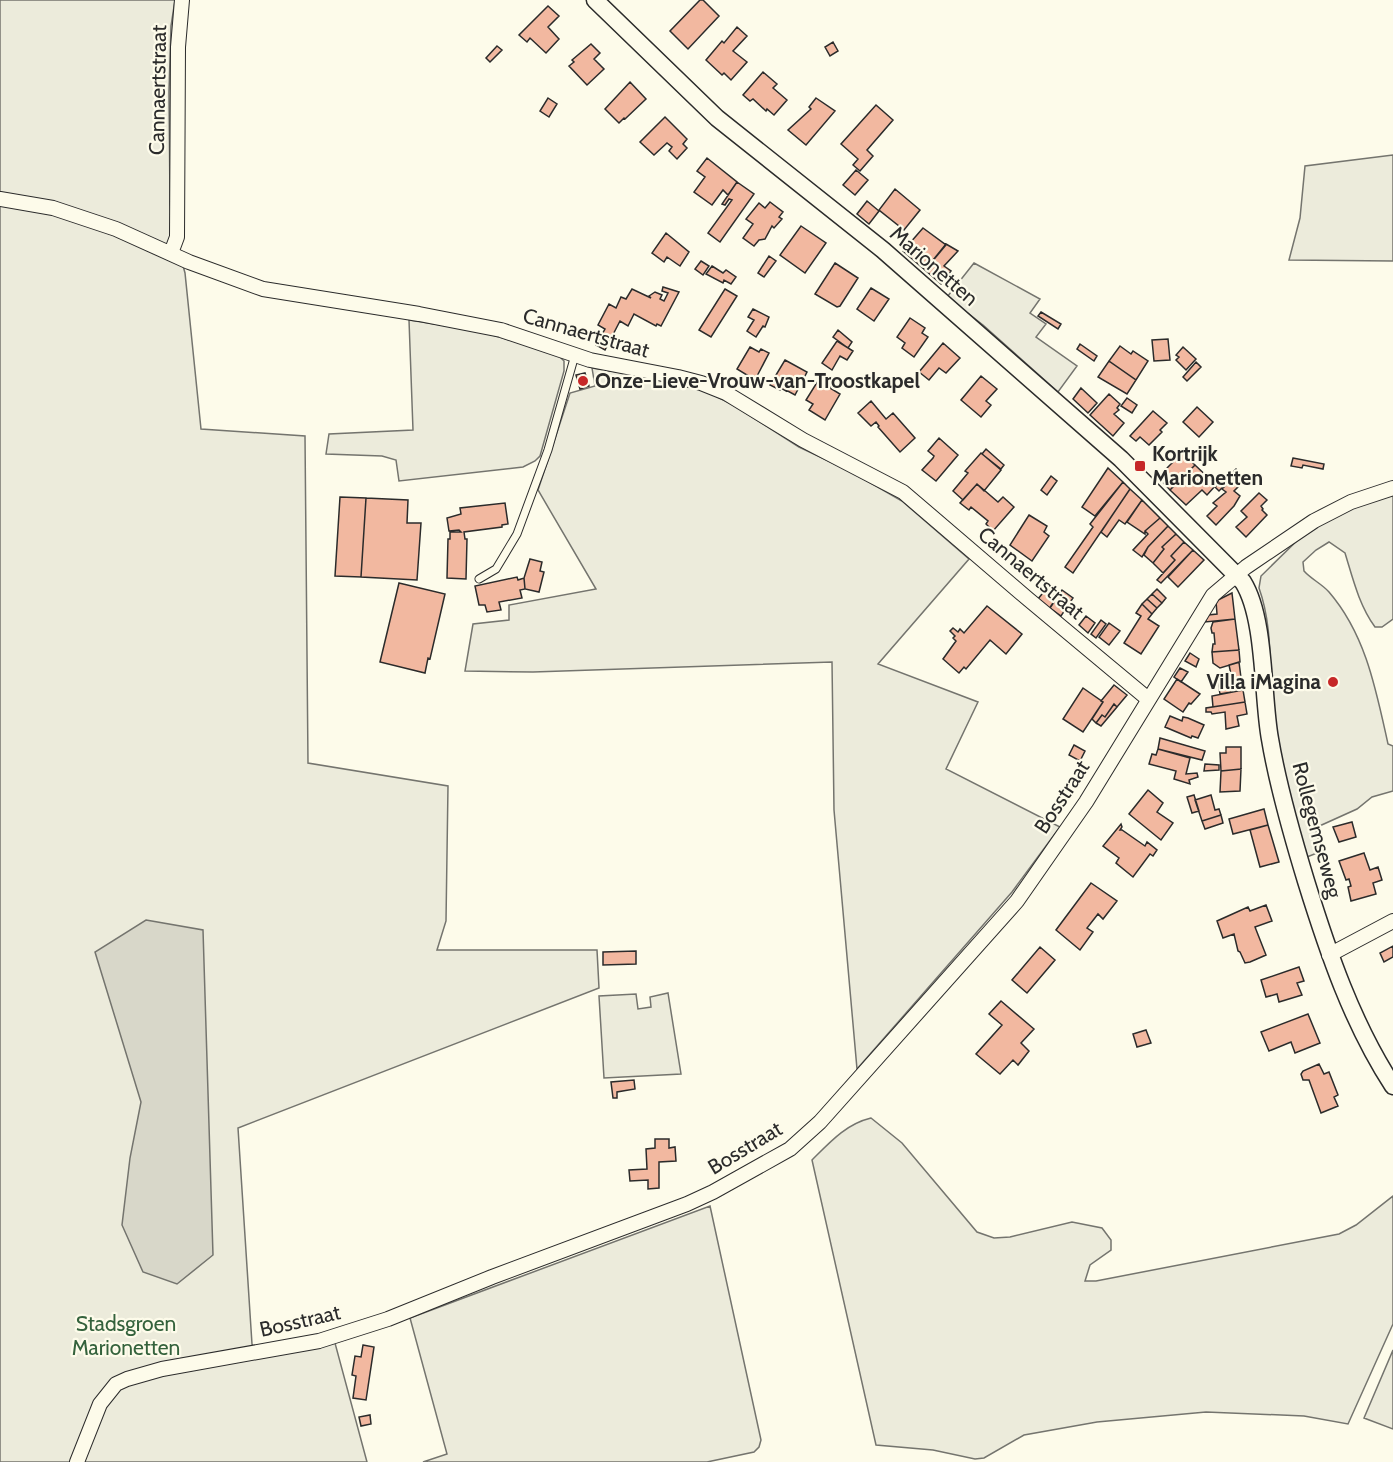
<svg xmlns="http://www.w3.org/2000/svg" width="1393" height="1462" viewBox="0 0 1393 1462" font-family="Cabin,sans-serif">
<style>
.green{fill:#ecebdb;stroke:#74746e;stroke-width:1.5}
.water{fill:#d8d7c9;stroke:#74746e;stroke-width:1.5}
.building{fill:#f2b8a0;stroke:#2b2b2b;stroke-width:1.5}
.lines{fill:none;stroke-linecap:round;stroke-linejoin:round}
.service-casing{stroke:#2b2b2b;stroke-width:9}
.minor-casing{stroke:#2b2b2b;stroke-width:16}
.tertiary-casing{stroke:#2b2b2b;stroke-width:19}
.service{stroke:#fdfbea;stroke-width:7}
.minor{stroke:#fdfbea;stroke-width:14}
.tertiary{stroke:#fdfbea;stroke-width:16}
.poi-dot{fill:#c62828;stroke:#fdfbea;stroke-width:2}
.labels{text-anchor:middle;stroke-width:4.5;stroke-linejoin:round;paint-order:stroke}
.street-label{font-size:21px;fill:#2b2b2b;stroke:#fdfbea}
.poi-label{font-size:21px;font-weight:bold;fill:#2b2b2b;stroke:#fdfbea;text-anchor:start}
.park-label{font-size:21px;fill:#34623c;stroke:#fdfbea}
</style>
<rect width="100%" height="100%" fill="#fdfbea"/>
<!-- green -->
<path class="green" d="M0,0h175l-4,26 -2,66 1,111 2,22 13,48 16,156 104,7 3,327 140,23 -2,135 -9,29h160l2,38 -361,140 14,216 8,14 75,-15 32,119h-367z
M1393,155v106l-104,-1 11,-42 5,-52z
M974,263l66,36 -10,14 16,11 -10,13 41,29 -19,26 -75,-67 -36,-28z
M409,320l70,11 78,23 7,7v10l-24,85 -5,5 -12,6 -124,14 -3,-21 -14,-4 -56,-2 3,-20 84,-4z
M592,368l82,13 28,8 33,17 64,41 51,24 52,30 67,58 -91,105 100,38 -32,67 114,58 -48,65 -155,177 -23,-259 -2,-148 -299,10 -68,-1 8,-47 36,-4v-15l87,-16 -58,-99 32,-97 25,-7z
M1393,493v126l-11,8h-7c-16,-22 -22,-48 -30,-74l-16,-11 -13,8 -13,12 1,9c7,8 18,13 25,21 37,43 47,98 59,152l5,2v45l-21,6 -15,12 -42,19 7,23 -15,6c-17,-47 -29,-98 -34,-147 -4,-41 0,-83 -14,-122l2,-12 52,-51 43,-21z
M668,993l13,81 -77,4 -5,-82 37,-2 2,15 13,-2 -1,-10z
M871,1118l31,25 75,89 17,6 16,-1 62,-15 30,6 9,12v10l-21,15 -5,16h11l243,-47 17,-9 37,-29v128l-45,100 -44,-8 -98,-4 -109,10 -73,13 -40,23 -9,1 -42,-9 -57,-5 -64,-285c18,-18 34,-36 59,-42z
M710,1206l51,234 -2,7 -5,5 -47,10h-284l24,-8 -37,-136z
M1393,1350v79l-29,-11z"/>
<!-- water -->
<path class="water" d="M146,920l57,10 10,325 -36,29 -34,-12 -21,-47 8,-67 11,-56 -46,-150z"/>
<!-- building -->
<path class="building" d="M700,0h3l16,16 -31,33 -18,-18z
M548,6l11,10 -11,11 11,12 -13,14 -16,-15 -3,4 -8,-7z
M737,27l10,9 -14,15 14,11 -16,18 -7,-7 -2,2 -16,-15 16,-19 2,2z
M833,42l5,9 -8,5 -5,-9z
M591,44l9,9 -6,6 10,10 -17,16 -18,-19 5,-4 -2,-2z
M497,46l5,4 -12,12 -4,-4z
M763,72l14,12 -4,4 14,12 -13,15 -7,-6 -1,2 -13,-12 -3,2 -7,-6z
M630,82l16,17 -21,20 -1,-1 -5,5 -14,-14z
M548,98l9,6 -8,13 -9,-6z
M816,98l19,13 -29,34 -18,-15 23,-21 -2,-2z
M876,105l17,15 -26,30 6,6 -13,15 -7,-6 5,-6 -17,-15z
M665,117l22,22 -4,5 4,4 -10,11 -8,-8 3,-4 -5,-4 -13,12 -14,-13z
M707,158l30,24 -9,13 -5,-5 -11,15 -18,-13 11,-15 -8,-6z
M856,170l12,10 -13,15 -12,-10z
M737,182l17,12 -34,48 -12,-9 24,-33 -3,-1 -4,6 -3,-1z
M895,189l25,21 -16,20 -25,-20z
M867,201l12,10 -10,13 -12,-10z
M770,202l13,10 -4,5 3,2 -8,9 -2,-2 -7,13 -6,1 -5,6 -11,-8 10,-14 -7,-5 13,-16 6,5z
M801,226l25,17 -21,30 -25,-18z
M923,228l23,17 -21,25 -22,-19z
M666,233l23,19 -9,14 -13,-9 -3,5 -12,-9z
M946,244l12,7 -14,15 7,5 -10,13 -16,-14z
M769,256l7,5 -12,16 -6,-4z
M701,261l8,5 -6,9 -8,-6z
M835,263l23,15 -18,28 -3,1 -22,-13z
M712,266l11,7 3,-3 10,7 -5,7 -7,-4 -1,3 -17,-9z
M663,287l16,5 -18,34 -4,-2 -1,2 -22,-12 -6,12 -8,-5 -15,29 -9,-5 9,-16 -7,-4 11,-21 7,4 5,-11 5,2 6,-10 19,9 -2,-2 6,-4 7,3 -2,4 4,2 4,-8 -6,-2z
M871,288l18,11 -15,22 -17,-12z
M725,289l12,7 -26,41 -12,-7z
M753,309l16,8 -4,10 -2,-1 -7,11 -9,-6 7,-11 -6,-3z
M1041,312l20,12 -3,5 -20,-13z
M910,318l15,10 -3,5 6,4 -14,20 -12,-9 3,-5 -8,-6z
M838,330l14,12 -4,6 -15,-11z
M1168,339l2,21 -16,1 -2,-21z
M837,341l16,10 -6,9 -7,-4 -8,14 -10,-7z
M943,343l17,15 -14,15 -7,-5 -10,12 -10,-8z
M1080,344l17,12 -3,5 -17,-12z
M1120,346l11,8 2,-3 15,10 -12,19 -27,-19z
M750,347l9,5 2,-3 8,4 -14,27 -18,-11z
M1183,347l13,12 -10,11 -10,-10 3,-3 -3,-2z
M785,360l22,12 -12,23 -9,-5v1l-5,-3 -1,2 -10,-5z
M1109,361l27,19 -9,14 -29,-17z
M1196,362l5,5 -14,14 -4,-4z
M585,373l4,13 -9,3 -4,-14z
M821,376l12,8 -3,4 10,6 -15,26 -16,-10 4,-6 -7,-4z
M981,376l16,13 -11,12 5,4 -10,12 -20,-17z
M1081,388l16,15 -9,10 -15,-14z
M1109,394l11,10 -3,4 2,2 -5,4 10,9 -11,13 -23,-21z
M1127,398l10,7 -5,8 -11,-7z
M871,401l15,18 7,-6 22,25 -15,14 -22,-25 1,-1 -3,-4 -5,4 -13,-13z
M1197,407l16,15 -14,15 -16,-15z
M1153,411l14,12 -7,7 2,2 -13,13 -9,-8 -4,4 -6,-5z
M939,438l19,17 -22,26 -14,-11 11,-12 1,-2 -6,-5z
M986,449l18,16 -3,4 -19,-15z
M981,453l20,17 -17,21 -7,-7 -14,16 -10,-9 15,-18 -3,-2z
M1182,453l13,12 -25,25 -12,-13z
M1293,458l31,6 -1,5 -20,-4 -1,3 -11,-2z
M1195,465l21,20 -9,10 -5,-5 -16,15 -16,-15z
M1108,468l15,14 -28,34 -13,-9z
M1236,469l2,2 -19,20 -4,-4 13,-14 2,2z
M1051,476l6,5 -10,14 -6,-5z
M1233,478l7,7 -6,6 6,5 -6,10 -18,19 -9,-9 10,-10 -4,-3 13,-11 -4,-3z
M1123,482l7,7 -57,84 -8,-6 28,-40 -3,-3z
M977,484l21,18 5,-5 11,10 -21,24 -7,-7 2,-3 -17,-14 -2,3 -9,-7z
M1130,489l12,11 -17,24 -6,-4 -12,17 -6,-5z
M1259,493l8,7 -6,6 2,3 -1,1 5,5 -21,22 -10,-10 11,-10 -6,-6z
M340,497l26,1 -5,79 -26,-1z
M366,498l42,2 -1,23h14l-4,57 -56,-3z
M1142,500l18,18 -15,13v3l-18,-12z
M505,503l3,21 -6,1v2l-38,5 1,7h2l-1,40 -19,-1 1,-39h2v-7h11l-2,-2 -10,1 -2,-13 14,-4 -1,-6z
M1029,515l18,11 -3,6 5,4 -17,25 -22,-16z
M1160,518l8,8 -20,21 -6,10 -9,-7 15,-16 -3,-3z
M1168,526l8,8 -14,13 2,2 -11,14 -9,-8 4,-8z
M1176,534l8,8 -13,14 4,4 -12,13 -10,-10 11,-14 -2,-2z
M1184,542l9,8 -32,33 -4,-3 18,-20 -4,-4z
M1193,550l11,10 -26,27 -10,-10z
M530,559l12,3 -2,9 4,1 -5,20 -14,-3 -1,-11z
M517,577l1,3 6,-2 1,11 -5,1 2,8 -23,4 2,8 -14,2 -2,-7h-6l-4,-19z
M399,583l46,11 -15,65 -2,-1 -3,15 -45,-11z
M1046,589l11,8 -8,12 -11,-10z
M1157,589l9,9 -4,5 -10,-9z
M1062,590l11,8 -12,18 -11,-8z
M1232,593l3,26 -30,3 3,-7 9,-1 -1,-13z
M1152,594l10,9 -5,5 -10,-9z
M1147,599l10,9 -5,6 -10,-10z
M1142,604l10,10 -4,5 11,7 -18,28 -17,-11 17,-27 -5,-3z
M987,606l35,28 -16,20 -16,-14 -24,29 -2,-2 -5,6 -16,-14 13,-18 -3,-3 2,-2 -5,-5 3,-3 5,4 2,-3 4,4z
M1086,616l9,7 -7,10 -9,-8z
M1235,619l4,31 -27,2 1,-8h2l-1,-11h-2l-1,-5 2,-6z
M1101,620l5,4 -10,14 -5,-4z
M1109,623l11,8 -11,14 -10,-8z
M1239,650l1,12 -20,6 -7,-5 -1,-11z
M1190,653l9,6 -3,8 -11,-6z
M1239,662l2,16 -23,4 -1,-7 14,-1 -2,-9z
M1180,668l8,4 -7,10 -7,-5z
M1241,678l2,12 -23,4 -2,-12z
M1177,679l23,15 -9,10 -2,-1 -6,9 -19,-13z
M1114,685l13,10 -10,12 -3,-3 -9,13 -3,-2 -6,8 -4,-4 11,-17 -2,-1z
M1083,688l20,14 -20,30 -20,-13z
M1243,690l2,12 -32,5 -1,-11z
M1245,702l2,12 -10,2 2,10 -13,3 -1,-17 -13,2 -1,-2h-5v-4z
M1114,704l3,3 -16,19 -5,-3 6,-8 3,2z
M1170,716l12,5 1,-4 5,1 16,7 -6,13 -6,-2 -1,2 -26,-11z
M1160,738l45,13 -3,9 -44,-11z
M1074,745l11,6 -5,10 -11,-6z
M1226,747h15v22l-20,2 -1,-18h6z
M1158,749l32,9 -4,16 11,-1 1,4 -9,3 1,4 -16,-5 2,-8 -27,-7 3,-10 4,1z
M1205,764l14,1v5l-15,1z
M1241,769l-1,22 -20,1 1,-21z
M1148,790l15,13 -6,9 16,11 -12,17 -32,-26z
M1194,795l5,16 -7,2 -5,-16z
M1211,795l4,15 4,-1 2,6 -19,6 -7,-21z
M1264,809l4,16 -35,9 -4,-15z
M1221,815l2,8 -18,6 -3,-8z
M1352,822l4,15 -17,5 -6,-15z
M1121,824l1,3 -2,3h2l23,16 2,-4 10,8 -4,6 -3,-2 -17,23 -17,-14 3,-5 -16,-12z
M1268,825l11,37 -19,5 -10,-37z
M1364,853l6,17 8,-3 4,13 -9,3 3,11 -25,7 -3,-14 3,-1 -2,-7 -3,1 -7,-19z
M1091,883l26,18 -14,18 -5,-5 -11,14 6,4 -13,18 -24,-20z
M1266,905l6,16 -17,6 11,28 -16,7 -5,1 -5,-11 -2,-1 -4,-17 -11,4 -6,-17 31,-14 2,4z
M1393,946v11l-9,5 -4,-9z
M1040,947l15,13 -28,33 -15,-13z
M636,951v13l-33,1v-13z
M1299,967l5,14 -7,2 5,12 -23,7 -2,-8 -11,3 -5,-17z
M1001,1001l33,28 -13,14 8,8 -11,14 -5,-5 -13,14 -24,-20 26,-29 -13,-11z
M1308,1014l12,29 -25,10 -4,-11 -22,9 -8,-19z
M1146,1030l5,13 -14,4 -4,-13z
M1319,1064l5,10 5,-2 9,23 -4,2 4,9 -17,7 -12,-33h-6l-2,-6 2,-3z
M634,1080l1,9 -18,3v6h-4l-2,-16z
M655,1139h14v9l6,-1 1,14 -17,1v26l-11,1v-9l-18,1 -1,-11 18,-1 -1,-20 9,-1z
M363,1345l11,2 -8,53 -13,-2 3,-22 -4,-1 3,-19 6,1z
M370,1415l1,9 -10,2 -2,-9z"/>
<g class="lines">
<defs>
<path id="service" d="M479,579l17,-10 21,-35 31,-84 27,-95"/>
<path id="minor" d="M0,199l53,9 63,21 73,33 74,27 156,25 82,16 89,30 88,17 23,6 25,10 77,47 100,52 125,107 120,100
M171,253l6,-16 1,-190 4,-47
M1329,955l64,-34
M77,1462l23,-58 16,-20 11,-5 35,-10 157,-28 69,-22 104,-42 195,-73 26,-12 77,-43 30,-27 197,-221 69,-99 127,-207 33,-28 68,-46 37,-19 42,-14"/>
<path id="tertiary" d="M595,0l122,118 166,132 238,209 122,123c23,37 19,114 27,157 8,48 22,96 36,142 22,71 46,142 87,205"/>
</defs>
<!-- service casing -->
<use href="#service" class="service-casing"/>
<!-- minor casing -->
<use href="#minor" class="minor-casing"/>
<!-- tertiary casing -->
<use href="#tertiary" class="tertiary-casing"/>
<!-- service -->
<use href="#service" class="service"/>
<!-- minor -->
<use href="#minor" class="minor"/>
<!-- tertiary -->
<use href="#tertiary" class="tertiary"/>
</g>
<!-- markers -->
<g class="poi-dot">
<circle cx="583" cy="381" r="6"/>
<rect x="1134" y="460" width="12" height="12" rx="3"/>
<circle cx="1333" cy="682" r="6"/>
</g>
<g class="labels">
<!-- street labels -->
<g class="street-label">
<text transform="translate(158 90) rotate(-89)" y="7">Cannaertstraat</text>
<text transform="translate(934 266) rotate(41)" y="7">Marionetten</text>
<text transform="translate(586 333) rotate(16)" y="7">Cannaertstraat</text>
<text transform="translate(1031 573) rotate(40)" y="7">Cannaertstraat</text>
<text transform="translate(1062 797) rotate(-57)" y="7">Bosstraat</text>
<text transform="translate(1317 830) rotate(75)" y="7">Rollegemseweg</text>
<text transform="translate(745 1148) rotate(-31)" y="7">Bosstraat</text>
<text transform="translate(300 1321) rotate(-13)" y="7">Bosstraat</text>
</g>
<!-- poi labels -->
<g class="poi-label">
<text x="595" y="388">Onze-Lieve-Vrouw-van-Troostkapel</text>
<text x="1152" y="461">Kortrijk<tspan x="1152" dy="24">Marionetten</tspan></text>
<text x="1321" y="689" text-anchor="end">Vil!a iMagina</text>
</g>
<!-- park labels -->
<g class="park-label">
<text x="126" y="1331">Stadsgroen<tspan x="126" dy="24">Marionetten</tspan></text>
</g>
</g>
</svg>
